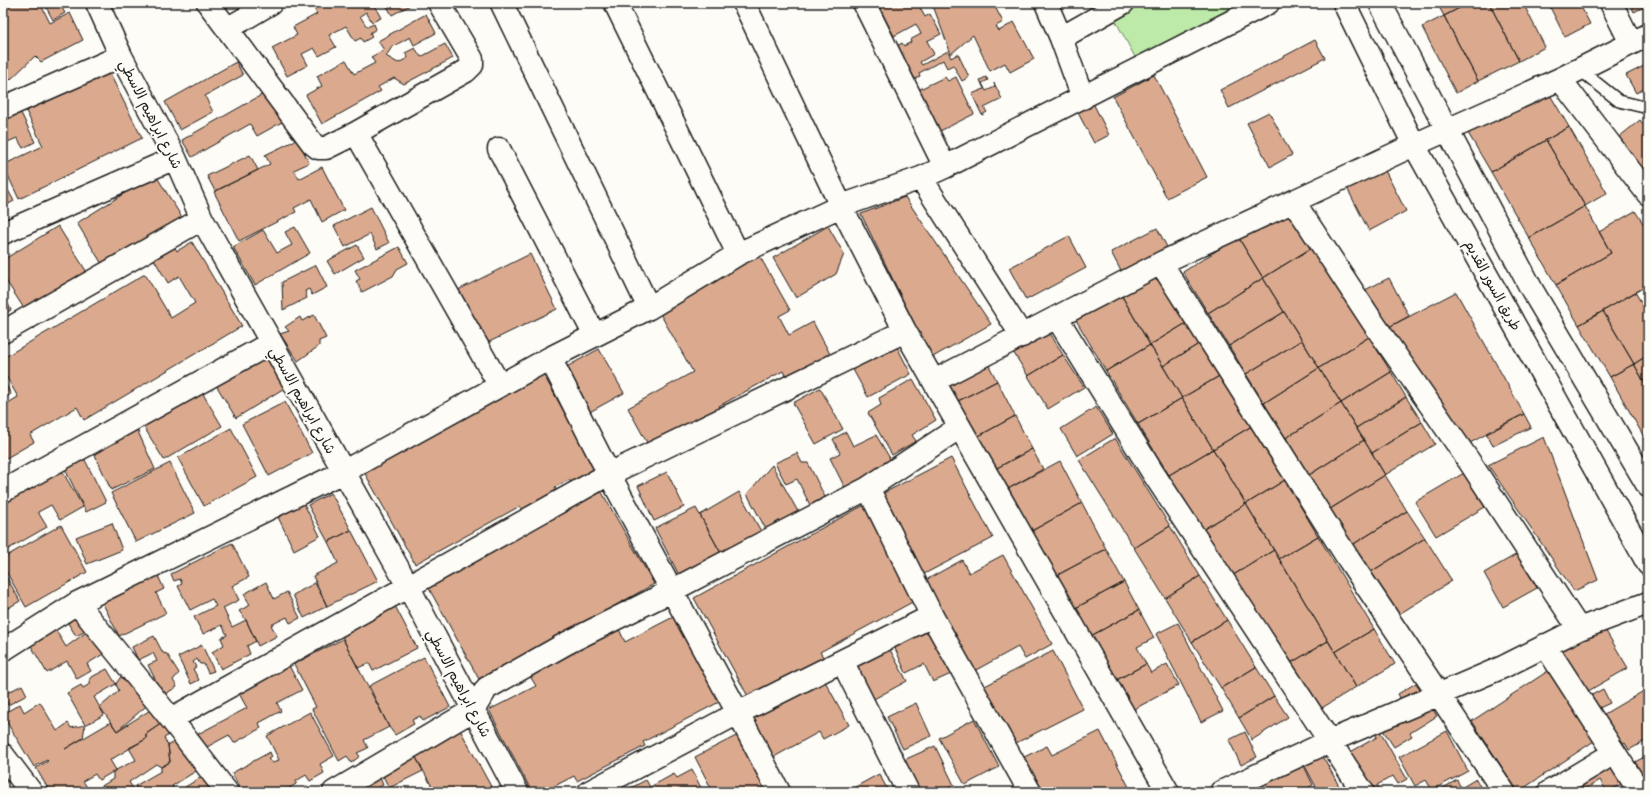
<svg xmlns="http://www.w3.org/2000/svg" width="1651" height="795" viewBox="0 0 1651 795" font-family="Sriracha,'Playpen Sans Arabic',sans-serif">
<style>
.green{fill:#bdeaa8;stroke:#6c8362}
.building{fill:#dbaa8e;stroke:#1c1c1c}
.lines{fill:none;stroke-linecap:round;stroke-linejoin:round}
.lane-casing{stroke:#1c1c1c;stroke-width:14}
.street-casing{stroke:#1c1c1c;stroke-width:25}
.secondary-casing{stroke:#1c1c1c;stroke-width:25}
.lane{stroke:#fdfcf7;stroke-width:11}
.street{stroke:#fdfcf7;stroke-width:22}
.secondary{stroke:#fdfcf7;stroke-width:22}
.labels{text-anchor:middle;stroke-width:4;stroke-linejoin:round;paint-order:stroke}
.street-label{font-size:14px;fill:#1c1c1c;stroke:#fdfcf7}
</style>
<rect width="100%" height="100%" fill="#fdfcf7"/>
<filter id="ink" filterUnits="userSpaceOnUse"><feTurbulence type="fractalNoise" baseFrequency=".025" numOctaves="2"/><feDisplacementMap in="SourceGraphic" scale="8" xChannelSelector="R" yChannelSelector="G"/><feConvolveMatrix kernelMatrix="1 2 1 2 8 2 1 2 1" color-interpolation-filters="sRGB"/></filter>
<g filter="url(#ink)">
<!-- green -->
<path class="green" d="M1137,3h103l-104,56 -23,-43z"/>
<!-- building -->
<path class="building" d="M4,3h36l10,20 20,-10 13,27 -42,22 -6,-6 -25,24 -7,-8v-68z
M53,3h6l6,10 -12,7 -7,-13z
M311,3h14l1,2 3,-2h44l8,15 -9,4 -6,-10 -6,4 7,11 7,-3 2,5 -6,4 2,4 -9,5 -2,-4 -6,3 -9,-15 -17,9 7,12 -17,9 -5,-8 -12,6 6,11 -21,11 -15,-28 25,-13 -4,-8 24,-13z
M385,3h29l-22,12z
M877,3h46l-4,3 6,11 5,-3 11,20 -14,7 7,13 -14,8 2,3 26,-14 3,7 7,-4 11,23 -7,4 -9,-16 -6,3 -4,-8 -24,13 1,3 -5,3 -18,-33 5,-3 2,3 7,-4 -1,-2 11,-6 -5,-10 -22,12z
M932,3h61l10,19 -7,4 3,5 15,-9 20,37 -24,13 -5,-9 -15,8 -17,-36 -22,19z
M1437,3h32l-25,13z
M1469,3h20l30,58 -41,20 -34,-65z
M1489,3h34l22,44 -26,14z
M1548,3h31l11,21 -25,13z
M1630,3h18v2l-14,7z
M426,14l10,19 -22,12 -4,-8 -18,10 -6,9 12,7 10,-5 -3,-5 10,-5 6,9 24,-13 8,14 -49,26 -10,-6 -16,9 3,4 -59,33 -16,-29 16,-9 -5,-10 29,-16 8,14 21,-11 -4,-6 13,-7 -6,-9z
M1444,16l34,65 -22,12 -34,-66z
M1315,40l10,18 -96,50 -9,-18z
M236,62l7,13 -38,21 8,16 -33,18 -15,-28z
M1648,64v23l-12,6 -10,-18z
M107,68l35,70 -123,61 -16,-34 40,-19 -18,-37z
M1154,75l53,102 -40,21 -54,-101z
M945,77l3,4 8,-4 18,37 -36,18 -20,-42z
M986,77l2,3 -6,3 4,8 9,-4 -1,-4 8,16 -18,9 3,4 -5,3 -10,-21 12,-5 -4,-9z
M1546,88l23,39 -78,45 -23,-39z
M265,93l17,29 -25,14 -7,-12 -58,33 -10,-17z
M1093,103l16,32 -15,8 -17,-32z
M20,111l15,31 -12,6 -6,-10 -14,6v-25z
M1269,112l23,43 -22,12 -23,-44z
M1640,120l8,11v45l-29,-39z
M1569,127l38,66 -22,13 -39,-66z
M298,139l11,24 -15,7 5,9 23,-12 22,43 -22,12 -11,-23 -17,9 2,4 -57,29 -25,-49 56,-28 -5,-9z
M1546,140l39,66 -56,32 -38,-66z
M3,152l4,7 -4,2z
M250,155l8,15 -43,21 -8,-15z
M1381,163l25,48 -37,20 -25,-49z
M155,174l28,45 -78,50 -28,-46z
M3,183h1l10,18 -11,6z
M905,197l86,127 -60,34 -70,-144z
M1288,206l25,41 -50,31 -25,-41z
M1585,206l26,47 -55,32 -27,-47z
M371,207l18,36 -12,6 -7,-15 -25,13 -11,-21z
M1635,211l13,20v54l-69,40 -23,-40 55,-32 -12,-21z
M58,226l30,48 -61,39 -24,-37v-16z
M828,226l16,28 -8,20 -40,24 -23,-40z
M295,227l15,26 -55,32 -22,-38 30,-17 14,23 15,-8 -7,-13z
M1157,228l10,19 -46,24 -10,-19z
M1069,236l17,32 -60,32 -17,-32z
M1238,237l25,41 -55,35 -25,-41z
M170,239l7,12 15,-9 50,84 -158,94 -7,-13 -47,28 4,7 -31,18v-54l15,-9 -15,-26v-13l142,-84 26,44 24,-15 -16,-27 -11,7 -19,-32z
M357,245l7,12 -29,17 -8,-13z
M399,247l9,16 -11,6 -4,7 -31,16 -6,-11 4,-2 -5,-9z
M1313,247l56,90 -50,31 -56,-90z
M530,254l27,55 -72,35 -27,-54z
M759,255l31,55 -11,6 10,19 24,-13 17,32 -44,24 -3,-7 -64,35 4,7 -71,39 -24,-44 65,-36 -35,-62z
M316,265l11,22 -15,8 -3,-6 -4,2 2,7 -24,12 -1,-28z
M1157,269l31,53 -38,23 -31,-54z
M1263,278l21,34 -55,34 -21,-33z
M1389,278l20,38 -20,11 -26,-36z
M1119,291l31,54 -44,26 -33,-56z
M1456,292l68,122 -56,30 -79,-117z
M1635,292l13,22v41l-14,9 -31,-53z
M3,294l8,16 -8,4z
M1603,311l31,53 -24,13 -31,-52z
M1284,312l18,28 -56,34 -17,-28z
M314,315l12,23 -7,3v5l-21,15 -18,-27 9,-3 -4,-4 15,-10 2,4z
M1188,322l14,20 -39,24 -13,-21z
M1047,328l16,27 -35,21 -16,-26z
M1369,337l22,35 -50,31 -22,-35z
M1302,340l17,28 -55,35 -18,-29z
M1202,342l19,33 -39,23 -19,-32z
M895,343l16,31 -43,23 -17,-31z
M1150,345l32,53 -44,26 -32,-53z
M599,349l25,44 -38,21 -25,-44z
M263,350l23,37 -50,31 -23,-38z
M1063,355l21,32 -36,22 -20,-33z
M1648,355v34l-14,-25z
M985,358l12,23 -39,20 -12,-22z
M1634,364l14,25v55l-38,-67z
M1319,368l22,35 -55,35 -22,-35z
M541,370l48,87 9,11 -27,15 -2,-3 -14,7 4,7 -35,20 -4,-8 -105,58 -53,-96z
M1391,372l15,25 -50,31 -15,-25z
M1221,375l31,51 -39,23 -31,-51z
M913,379l23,41 -24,15 4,6 -24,14 -24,-42 13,-8 -2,-7z
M3,380l8,14 -8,5z
M997,381l18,35 -38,21 -19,-36z
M197,384l25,42 -58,34 -25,-41z
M820,388l23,41 -27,15 -23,-41z
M1406,397l16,25 -50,31 -16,-25z
M1182,398l31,51 -44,26 -31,-51z
M285,402l27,51 -43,23 -27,-52z
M1341,403l23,37 -55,35 -23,-37z
M1096,407l17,27 -36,22 -16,-27z
M1524,414l7,13 -38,19 -7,-13z
M1015,416l17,33 -37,20 -18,-32z
M1422,422l13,22 -50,31 -13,-22z
M134,423l21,46 -44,21 -21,-46z
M1252,426l33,54 -39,24 -33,-55z
M231,428l26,49 -53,29 -26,-48z
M846,432l7,14 23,-11 18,30 -49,23 -15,-30 10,-5 -7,-14z
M1544,437l54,143 -24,11 -86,-126z
M1115,438l55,88 -36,22 -55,-88z
M1364,440l21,35 -55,34 -21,-34z
M1032,449l11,20 -37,21 -11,-21z
M1213,449l33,55 -44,26 -33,-55z
M80,450l26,52 -20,10 -26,-53z
M797,453l5,10h6l17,34 -15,8 -13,-26 -11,5 -11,-21z
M951,458l42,80 -69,36 -42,-80z
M1060,461l22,42 -54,30 -22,-43z
M57,462l26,45 -23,13 -9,-15 -13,7 9,15 -44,25v-49l25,-14z
M170,463l25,50 -59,29 -25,-49z
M772,465l29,52 -32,18 -22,-41z
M667,472l17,35 -30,14 -16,-35z
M1464,473l21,34 -49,29 -21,-34z
M1385,475l22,36 -55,34 -22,-36z
M1285,480l33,56 -39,23 -33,-55z
M600,489l54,95 -174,97 -53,-96z
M739,492l23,41 -40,22 -22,-40z
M331,493l20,37 -23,12 -20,-37z
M303,502l17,34 -26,14 -17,-35z
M1082,503l24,46 -54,29 -24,-45z
M866,504l52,95 -98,53 5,8 -75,40 -56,-102z
M1246,504l28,46 -44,27 -28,-47z
M696,508l26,47 -41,24 -26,-51z
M1407,511l18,27 -56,35 -17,-28z
M112,523l10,27 -35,14 -11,-27z
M61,525l26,47 -61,35 -23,-41v-8z
M1170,526l30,50 -35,22 -31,-50z
M351,530l27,51 -51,25 -14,-30 25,-13 -10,-21z
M1318,536l56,93 -39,23 -56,-93z
M1425,538l27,43 -56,35 -27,-43z
M232,543l17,34 -17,9 7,14 -16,8 9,19 14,-7 10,21 -9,5 3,8 -29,15 -9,-17 12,-7 -3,-7 6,-3 -5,-10 -19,9 -9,-17 22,-11 -4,-7 -22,11 -12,-24 4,-2 -2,-5 -6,2 -3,-7z
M1106,549l18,33 -54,29 -18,-33z
M1274,550l54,91 -44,26 -54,-90z
M1517,554l20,34 -34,19 -19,-34z
M1003,555l49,89 -27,15 -7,-12 -44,24 -50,-90 38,-21 7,13z
M155,569l9,20 -8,4 10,20 -47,23 -17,-34z
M3,571l17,30 -17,10z
M1200,576l27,44 -35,22 -27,-44z
M266,582l8,17 13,-7 13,26 -10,5 -3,-6 -16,8 6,11 -19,10 -12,-26 -7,-9 11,-6 -6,-11z
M1124,582l15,28 -54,29 -15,-28z
M315,583l12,23 -23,12 -11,-23z
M395,606l22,42 -44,23 -4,-8 -11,5 -15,-29v-9l34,-14z
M77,610l15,18 -16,8 -8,-13 3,-2 -4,-5z
M1139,610l15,28 -17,9 9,17 -37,20 -24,-45z
M677,615l44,86 -78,41 2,4 -68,35 -3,-5 -31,16h-11l-43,-82 47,-24 -9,-15 90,-46 8,17z
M1227,620l29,47 -35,21 -29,-46z
M1178,623l45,88 -22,11 -45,-88z
M1601,623l27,45 -45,26 -26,-46z
M92,628l16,23 -21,13 4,7 -14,8 -10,-18 -20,12 -17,-29 25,-15 11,18z
M930,629l21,45 -18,8 -9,-18 -18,9 -12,-27z
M1374,629l21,35 -39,23 -21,-35z
M154,636l9,17 4,1 12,19 -6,7 4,7 -14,8 -15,-30 9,-4 -4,-8 -15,7 -6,-13z
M343,639l46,88 -25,13 4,8 -11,5 3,3 -9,7 -4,-7 -8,5 -27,-52 4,-2 -22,-43z
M1328,641l28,46 -44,27 -28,-47z
M202,645l12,26 -6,2 -4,-9h-4l-3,-5 -4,3 3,5 -3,2 6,11 -8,4 -13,-27z
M889,648l18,33 -35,19 -18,-33z
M1053,651l30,58 -73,37 -29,-58z
M424,657l26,50 -27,14 -3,-5 -8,4 2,4 -19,11 -6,-8 -20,-41z
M287,662l15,28 -25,13 4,8 -22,12 2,5 -27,15 -5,-8 -24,13 -7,-14 49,-26 -11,-20z
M1146,664l5,9 16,-9 12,21 -54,29 -16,-30z
M1256,667l18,29 -35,22 -18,-30z
M107,669l9,15 -22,13 10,18 -19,10 -18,-32 14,-8 2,3 7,-4v-6z
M1551,669l46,70 -79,53 -46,-71z
M124,672l27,30 -34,29 -17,-24 19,-16 -3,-7z
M821,674l28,51 -26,14 -4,-7 -47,26 -25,-45z
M1416,683l21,33 -27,17 2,3 -18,11 -19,-29 27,-17 -4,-7z
M22,685l5,10 -19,10 -5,-10z
M1603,689l7,14 -15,7 -7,-13z
M1647,689l1,50 -19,11 -4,-7 -8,4 -18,-30z
M1274,696l14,21 -36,23 -13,-22z
M40,702l17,29 11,-8 3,5 14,-3 -2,13 -18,11 46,-27 6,9 35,-22 13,12 -19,13v5l-36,21 6,10 -17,10 -4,-6 -12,7 7,11h-40l-14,-24 12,-7 -1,-1 -13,7 -31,-51v-2l17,-10 4,8z
M916,703l15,33 -28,13 -16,-32z
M310,712l24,44 -14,8 4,9 -14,8 -4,-6 -10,6v3l-13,8h-41l-10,-19 38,-21 2,5 -4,2 5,4 6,-3 -12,-24z
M974,719l25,48 -34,18 -26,-47z
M165,721l7,12 -8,5 4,7 2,17 -9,5 -5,-3 -27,18 6,10h-43l21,-13v-7l3,-2 20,-10 -7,-12 17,-9v-5z
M458,726l36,66h-59l-22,-40z
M1379,730l28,49 -9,5 -5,-8 -16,9 4,7h-20l-14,-38 30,-17 -3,-5z
M1100,731l29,56 -10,5h-82l-19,-32 29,-14 5,9z
M1447,731l21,40 -36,19 -6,-10 -11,6 -16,-29z
M1245,732l12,25 -16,8 -12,-25z
M742,733l30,59h-59l-18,-35z
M178,740l18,31 -24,15 4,6h-38l-3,-6 26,-15v-4l9,-5 -2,-17z
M935,746l19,39 -14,7h-21l-15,-32z
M1319,749l20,37 -6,3 1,3h-24l-1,-2 7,-3 -12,-23z
M413,752l10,19 -34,17 -9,-18z
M1648,755v30l-13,-23z
M1293,762l4,7 7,-3 9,19 -7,4 1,3h-45l-4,-6z
M1609,762l13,22 -15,8 -7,-12 -16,10 -6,-10z
M692,770l11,22 -78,-1 21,-11 4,7 24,-13 3,4z
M3,772l5,9 -5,3z
M378,773l5,12 -12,6 1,1h-9l-5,-8z
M879,774l10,18h-43z
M203,776l9,16h-35z
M1476,779l7,13h-47l21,-12 4,8z
M389,788l2,4h-9z
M1014,788l2,4h-9z"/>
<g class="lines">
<defs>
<path id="lane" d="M1579,69l40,32 29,7"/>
<path id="street" d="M97,3l24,53 54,102 27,61 206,367 109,206
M208,3l105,141 5,4h8l30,-15 110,-62 6,-6v-6l-33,-56
M615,3l123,251
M744,3l97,203 64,125 263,461
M864,3l81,164
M1046,3l15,35 22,60
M1611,3l20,40
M502,4l147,304
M227,29l44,-26
M1061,38l62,-35
M1560,79l88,115
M3,108l118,-52
M356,133l144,253
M499,149l95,185
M921,178l101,158
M1294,202l78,119 99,143 108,165
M3,233l172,-75
M1161,263l188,297 155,232
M1057,318l96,155 210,319
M3,332l199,-113
M550,358l59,116 129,239 41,79
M934,381l227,-118 253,-118 146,-66 88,-44
M868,488l64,128 98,176
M3,491l268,-148
M77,603l94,116 56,73
M1545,645l95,147
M3,650l74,-47 266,-131 207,-114 99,-50 89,-54 103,-48 80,-28 24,-11 323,-164
M842,661l66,131
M171,719l438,-245 296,-143
M334,792l139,-82 14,-22 80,-45 104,-52 197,-103 92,-61
M589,792l149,-79 194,-97
M1221,792l109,-51 173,-74 76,-38 69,-26
M1549,792l65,-39"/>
<path id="secondary" d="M1344,3l70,142 234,419
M1380,3l152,287 116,196
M3,755l28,37"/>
</defs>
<!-- lane casing -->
<use href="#lane" class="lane-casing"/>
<!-- street casing -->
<use href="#street" class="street-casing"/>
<!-- secondary casing -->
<use href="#secondary" class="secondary-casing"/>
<!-- lane -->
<use href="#lane" class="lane"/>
<!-- street -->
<use href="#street" class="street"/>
<!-- secondary -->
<use href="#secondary" class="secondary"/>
</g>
</g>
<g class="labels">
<!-- street labels -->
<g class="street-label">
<text transform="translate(151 114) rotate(63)" y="5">شارع ابراهيم الاسطي</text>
<text transform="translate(1493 285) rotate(61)" y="5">طريق السور القديم</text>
<text transform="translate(303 400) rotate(61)" y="5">شارع ابراهيم الاسطي</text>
<text transform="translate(459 683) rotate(62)" y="5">شارع ابراهيم الاسطي</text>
</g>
</g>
<!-- margin -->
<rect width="1651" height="795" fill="none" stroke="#fdfcf7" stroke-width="16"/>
<rect x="8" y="8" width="1635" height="779" fill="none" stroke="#1c1c1c" stroke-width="1.5" filter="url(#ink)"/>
</svg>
